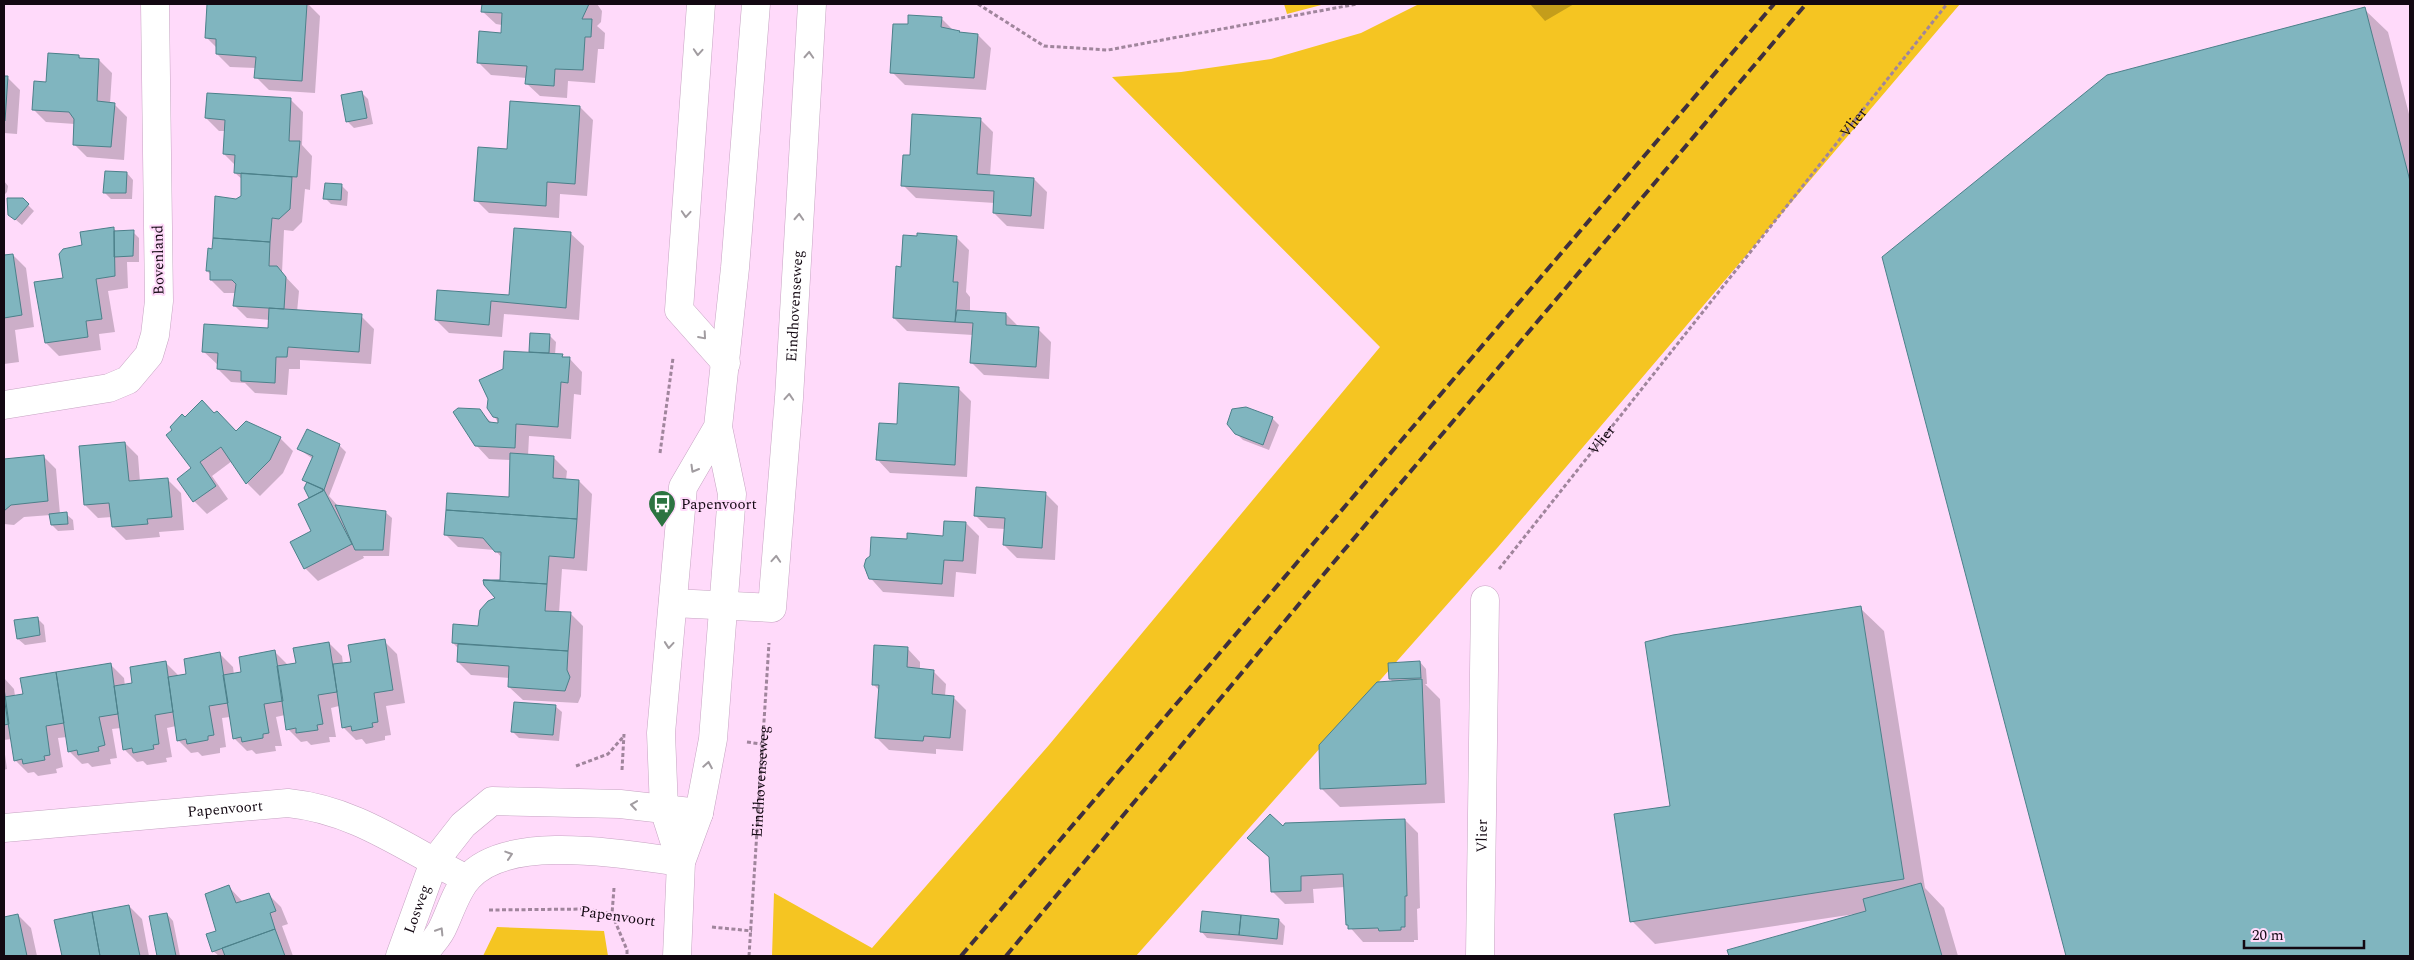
<svg xmlns="http://www.w3.org/2000/svg" width="2414" height="960" viewBox="0 0 2414 960" font-family="Spectral,serif">
<style>
.green{fill:#f5c522}
.shadow{fill:#0003}
.building{fill:#80b5bf;stroke:#4c808a}
.lines{fill:none;stroke-linecap:round;stroke-linejoin:round}
.street-casing{stroke:#c6a4c2;stroke-width:29}
.secondary-casing{stroke:#c6a4c2;stroke-width:29}
.path{stroke:#a0859c;stroke-width:3;stroke-dasharray:4 2.5;stroke-linecap:butt}
.street{stroke:#fff;stroke-width:28}
.secondary{stroke:#fff;stroke-width:28}
.rail{stroke:#3f303e;stroke-width:4;stroke-dasharray:10 5;stroke-linecap:butt}
.oneway{stroke:#a19ca0}
.labels{text-anchor:middle;stroke-width:4;stroke-linejoin:round;paint-order:stroke}
.street-label{font-size:15px;fill:#130812;stroke:#ffdafa}
.poi-label{font-size:15px;fill:#130812;stroke:#ffdafa;text-anchor:start}
</style>
<rect width="100%" height="100%" fill="#ffdafa"/>
<!-- green -->
<path class="green" d="M1284,4h41l-38,10z
M1419,4h541l-462,543 -362,409h-364l2,-63 98,55 177,-203 331,-398 -268,-270 69,-5 90,-13 90,-26z
M497,927l107,4 4,25h-125z"/>
<!-- shadow -->
<path class="shadow" d="M209,4h99l12,12 -5,77 -46,-3 -13,-13v-9l-26,-1 -13,-13v-6l-10,-10z
M483,4h114l5,7 -1,11 -4,4 8,7 -1,16h-6l-3,34 -27,-2 -1,17 -27,-2 -14,-13 1,-5 -36,-3 -13,-13 24,-28v-9l-6,-1 -14,-13z
M1530,4h44l-29,17z
M2364,9l24,23 22,86v838h-343l-183,-698z
M941,18l13,13 24,4 13,13 -5,42 -81,-5 -13,-13 17,-46z
M79,56l3,3 17,1 13,13 -2,31h4l13,13 -3,43 -37,-3 -13,-13 1,-20 -29,-2 -13,-13 14,-26z
M4,77h3l13,13 -3,44 -13,-1z
M361,92l7,7 5,25 -19,4 -7,-7z
M290,99l13,13 -1,33 10,11 -2,34 -5,-1 -3,33 -9,9 -9,-1 -2,43 17,18 -2,21 64,4 13,13 -3,35 -71,-4v9h-11l-2,26 -32,-2 -10,-10 -14,-1 -13,-13v-4l-15,-14 66,-22 1,-9 -23,-2 -13,-13 2,-12h-12l-13,-13v-5l-4,-4 6,-21 24,-50 5,-4 1,-16 -8,-7v-8l-11,-11 2,-23h-7l-13,-13z
M580,107l13,13 -6,76 -27,-2 -1,24 -70,-5 -13,-13 33,-49z
M980,119l13,13 -3,44 44,3 13,13 -3,37 -37,-3 -13,-13 1,-10 -79,-5 -13,-13 8,-29z
M127,173l6,7 -1,19h-21l-7,-7z
M4,181l4,5 -1,6 -3,3z
M341,185l7,7 -1,14 -16,-2 -6,-6z
M22,199l12,12 -12,14 -13,-11z
M113,228l4,4h16l6,6v24h-12l1,26 -20,3 7,41 -16,2 2,16 -42,6 -13,-13 18,-64 20,-33z
M570,233l14,13 -5,74 -75,-6 -2,23 -53,-4 -13,-13 2,-29 72,5z
M956,237l13,13 -3,42 4,5v15l36,2 13,13 19,2 13,13 -2,37 -65,-4 -13,-13 2,-27 -66,-4 -13,-13 8,-50z
M13,255l13,13 8,59 -19,3 4,32 -15,2v-108z
M531,334l19,2 6,6 -1,13 14,3 13,14 -1,23 -7,-1 -3,45 -42,-3 -1,20 26,2 13,13 -1,9 13,1 13,13 -5,77 -25,-2 -3,44h11l13,13 -2,70 -3,7 -55,-3 -14,-13 1,-9 -39,-3 -13,-13 1,-13 -6,-6 26,-16 19,-28 4,-41 -7,-8 -37,-3 -13,-13 65,-36 1,-38 -22,-1 -13,-14 3,-34 13,12 7,1 -5,-8 11,-46 25,-17z
M958,388l13,13 -4,76 -77,-4 -13,-14 21,-34z
M185,418l51,14 44,6 13,13 -10,22 -23,23 -13,-13 -15,-22 -20,15 16,23 -21,15 -13,-13 -2,-32z
M1272,418l7,7 -10,25 -26,-10 -7,-7z
M125,443l13,13 2,26 28,-2 13,13 3,37 -25,2 1,5 -34,3 -13,-13 -1,-10 -14,1 -13,-13z
M339,445l7,7 -17,44 9,10 47,6 7,6 -3,38h-26l1,2 -46,23 -13,-13 8,-36 -2,-33 -5,-11 1,-5 -3,-3 9,-21 -14,-10z
M43,456l13,13 4,45h6l7,6 1,10 -16,1 -6,-6 -1,-10 -27,2 -10,8 -10,-1v-64z
M1045,493l13,13 -3,54 -38,-2 -13,-13 1,-16 -17,-1 -13,-13z
M966,523l13,13 -3,38 -20,-2 -2,25 -71,-5 -17,-19 1,-13 41,-19 37,-4z
M1860,608l24,23 41,257 19,20 14,48h-228l-1,-5 126,-37 -200,30 -23,-23 39,-114z
M37,618l7,7 2,17 -21,3 -7,-6z
M384,641l13,13 8,49 -19,3 5,29 -6,1v4l-19,4 -4,-5 -6,1 -13,-13 -4,-21 -8,2 5,29h-7l1,5 -19,3 -4,-4 -6,1 -13,-13 -3,-14 -9,2 6,29h-7l1,5 -20,3 -4,-4 -5,1 -13,-13 -4,-21 -8,1 4,29 -6,1v5l-18,3 -4,-4 -7,1 -13,-13 -2,-14 -9,2 5,29 -6,1 1,4 -20,3 -4,-4 -6,1 -13,-13 -3,-21 -9,1 5,29 -7,1 1,5 -19,3 -4,-4 -6,1 -13,-13 -2,-14 -9,1 5,29 -7,2 1,4 -19,3 -4,-4 -6,1 -13,-13 -4,-21 -7,1v-62l10,11 1,7 96,-31 13,13 1,8 9,-2 32,-21 13,13h8l33,-22 13,13 1,8 9,-2 32,-21 13,13 9,-1 32,-21 13,13 1,8 9,-1z
M907,648l13,14v8l13,1 13,13 -1,12 8,1 13,13 -3,41 -27,-2v5l-47,-4 -13,-13 4,-46 -7,-7z
M1420,662l6,7 1,15h-2l15,15 5,104 -105,4 -18,-18 71,-107 -3,-3z
M555,706l7,6 -3,29 -40,-3 -6,-6z
M4,747l3,22 -3,1z
M1405,820l13,13 2,75 -3,1 1,31h-4v2h-51l-16,-18 -2,-37 -32,2 1,14 -29,1 -13,-13 -2,-33 -21,-20 34,-10z
M229,887l14,15 25,-8 13,13 7,17 -6,2 11,30h-74l-6,-5z
M129,906l13,13 7,37h-86l-7,-36z
M167,914l6,7 7,35h-22l-8,-39z
M18,915l13,13 6,28h-33v-38z
M1279,920l6,6 -2,19 -76,-7 -6,-7z"/>
<!-- building -->
<path class="building" d="M207,4h100l-5,77 -48,-3 2,-21 -40,-3v-15l-11,-1z
M482,4h107l-7,15h10l-1,18h-6l-2,33 -28,-1 -1,17 -29,-2 2,-18 -50,-3 2,-32 22,2 1,-20 -21,-1z
M2365,7l45,174v775h-344l-184,-699 225,-182z
M908,15l34,2 -1,10 19,4 -1,1 19,2 -4,44 -84,-5 3,-49h15z
M48,53l31,2v3l20,1 -2,42 18,2 -4,44 -38,-2 1,-26 -5,-7 -37,-2 2,-29 12,1z
M4,76h4l-3,45h-1z
M362,91l5,27 -21,4 -5,-27z
M207,93l84,5 -2,43h11l-3,36 -63,-4 1,-18 -12,-1 2,-34 -20,-2z
M510,101l70,5 -5,78 -28,-2 -1,24 -72,-5 4,-54 29,2z
M912,114l69,4 -4,56 57,4 -3,38 -38,-3 1,-22 -93,-5 2,-31h7z
M105,171l22,1 -1,21h-23z
M241,173l51,4 -2,32 -11,10 -7,-1 -2,24 -57,-4 2,-42 21,3 5,-3z
M325,183l17,1 -1,16 -18,-1z
M7,198h16l6,6 -14,16 -7,-5z
M114,227l1,49 -19,3 6,40 -16,2 2,16 -43,6 -11,-61 29,-4 -4,-24 4,-5 19,-4 -2,-13z
M514,228l57,4 -5,76 -75,-7 -2,24 -54,-5 2,-30 72,5z
M134,230l-1,26 -19,1v-26z
M917,233l40,3 -4,46h5l-3,40 -62,-4 3,-52 5,1 2,-32 14,1z
M213,238l57,4 -1,24h8l9,11 -2,32 -51,-3 3,-22 -4,-4h-22v-9h-4l2,-23 4,1z
M13,254l9,61 -18,3v-63z
M269,308l93,6 -3,38 -71,-5 -1,10h-11l-1,26 -34,-2v-10l-24,-2 1,-16 -16,-1 2,-28 64,4z
M957,310l49,3v12l33,2 -3,40 -66,-4 3,-40 -18,-1z
M530,333l20,1 -1,19 -20,-1z
M504,351l59,3 -1,3h8l-2,26 -7,-1 -3,45 -42,-3 -1,24 -40,-2 -22,-34 5,-4 22,1 9,13 9,1v-5l-5,-1 -6,-9 1,-9 -9,-19 24,-11z
M899,383l60,4 -4,78 -79,-5 3,-37 18,1z
M202,400l12,13 3,-2 19,20 10,-10 35,16 -11,23 -24,24 -25,-37 -21,15 16,24 -23,16 -16,-23 14,-11 -25,-33 6,-5 -2,-3 12,-13 3,3z
M1246,407l27,10 -10,28 -28,-11 -8,-10 5,-15z
M307,429l33,15 -16,46 -22,-10 11,-24 -16,-7z
M125,442l4,39 39,-3 4,39 -25,2 1,5 -36,3 -3,-24 -25,2 -5,-59z
M510,453l44,3 -1,22 26,2 -2,39 -131,-9 1,-17 62,4z
M44,455l4,46 -37,4 -7,6v-52z
M307,482l16,7v2l-14,7 -5,-10z
M976,487l70,5 -4,56 -39,-3 2,-27 -31,-2z
M324,490l28,54 -48,25 -14,-27 21,-11 -13,-27z
M335,505l51,6 -3,39h-28z
M446,510l131,9 -3,39 -25,-2 -2,28 -64,-4h17l1,-28h-6l-12,-14 -39,-3z
M67,512l1,12 -17,1 -2,-11z
M944,521l22,1 -3,39 -19,-1 -2,24 -73,-5 -5,-13 2,-7 4,-3 1,-19 36,2v-6l36,3z
M483,580l64,4 -2,27 26,1 -3,39 -116,-8 1,-19 25,2 2,-16 8,-9 7,-3 -11,-13z
M1861,606l43,273 -274,43 -16,-108 56,-8 -25,-164 28,-7z
M38,617l2,18 -23,4 -3,-19z
M385,639l8,51 -19,3 4,29 -6,1 1,4 -21,4 -1,-5 -9,2 -9,-64 18,-2 -3,-17z
M329,642l8,50 -19,3 5,29 -6,1 1,5 -22,3v-5l-10,2 -9,-64 19,-3 -3,-15z
M458,644l110,7 -1,19 3,7 -5,14 -57,-4 1,-21 -52,-4z
M874,645l34,2 -1,20 27,3 -2,24 22,2 -4,42 -26,-2 -1,5 -48,-3 4,-53h-7z
M275,650l8,51 -19,3 5,29 -6,1v4l-21,4 -1,-5 -8,2 -10,-64 18,-3 -2,-15z
M220,652l8,51 -19,3 5,29 -6,1v4l-21,4 -1,-5 -9,2 -9,-64 18,-3 -2,-15z
M166,661l7,51 -18,3 4,29 -6,1 1,4 -21,4 -1,-5 -9,2 -9,-64 18,-3 -2,-16z
M1420,661l1,17 -32,1 -1,-16z
M111,663l7,51 -19,3 6,28 -7,2 1,4 -21,4 -1,-5 -9,2 -12,-80z
M56,672l8,51 -18,3 4,29 -6,1 1,4 -22,4 -1,-5 -8,2 -10,-64 19,-3 -3,-16z
M1422,679l4,105 -106,5 -1,-44 58,-63z
M4,688l5,36 -5,1z
M514,702l42,3 -3,30 -42,-3z
M1270,814l13,12 2,-3 120,-4 2,77h-2v31h-4v3l-22,1 -1,-3 -30,1v-4h-2l-3,-51 -42,2v15l-30,1 -2,-35 -22,-19z
M1921,883l21,73h-213l-2,-6 139,-39 -3,-12z
M229,885l7,18 33,-10 7,18 -6,2 5,16 -63,23 -6,-18 10,-3 -11,-37z
M129,905l11,51h-40l-8,-44z
M1202,911l39,4 -2,20 -39,-3z
M92,912l8,44h-38l-8,-36z
M167,913l9,43h-19l-8,-40z
M18,914l9,42h-23v-39z
M1241,915l38,4 -2,20 -38,-4z
M275,929l10,27h-60l-3,-8z"/>
<g class="lines">
<defs>
<g id="street">
<path d="M701,4l-22,306 47,53"/>
<path d="M4,405l105,-17 19,-8 21,-25 6,-20 4,-34 -4,-297"/>
<path id="s3" d="M673,603l99,5 17,-210 23,-394"/>
<path id="s4" d="M4,828l284,-25c69,7 118,46 179,76"/>
<path id="s5" d="M400,956l34,-94 29,-37 29,-24 128,3 79,9"/>
<path d="M421,956c7,-8 16,-17 21,-27 8,-16 14,-38 26,-51 40,-46 158,-23 213,-16"/>
<path id="s6" d="M1480,956l5,-356"/>
</g>
<path id="secondary" d="M681,862l-17,-53 -3,-76 22,-246 35,-60
M677,956l4,-94 18,-49 14,-74 19,-245 -14,-67 17,-159 21,-264"/>
</defs>
<!-- street casing -->
<use href="#street" class="street-casing"/>
<!-- secondary casing -->
<use href="#secondary" class="secondary-casing"/>
<!-- path -->
<g class="path">
<path d="M978,4l66,42 64,4 249,-46"/>
<path d="M660,453l13,-95"/>
<path id="s1" d="M1499,569l448,-565"/>
<path d="M747,742l14,2"/>
<path d="M576,766l32,-12 15,-17"/>
<path d="M622,770l2,-36"/>
<path d="M614,888l-2,26 15,36v6"/>
<path d="M489,910l98,-1 57,11"/>
<path d="M712,927l40,4"/>
<path id="s2" d="M749,956l20,-313"/>
</g>
<!-- street -->
<use href="#street" class="street"/>
<!-- secondary -->
<use href="#secondary" class="secondary"/>
<!-- rail -->
<path class="rail" d="M961,956l813,-952
M1006,956l328,-394 472,-558"/>
</g>
<!-- one-way arrows -->
<defs><path id="oneway-chevron" d="M-2-3.5L2.5 0L-2 3.5" fill="none" stroke-width="1.6" stroke-linecap="round" stroke-linejoin="round" transform="scale(1.25)"/></defs>
<g class="oneway">
<use href="#oneway-chevron" transform="translate(698 52) rotate(94)"/>
<use href="#oneway-chevron" transform="translate(809 55) rotate(-87)"/>
<use href="#oneway-chevron" transform="translate(686 214) rotate(94)"/>
<use href="#oneway-chevron" transform="translate(799 217) rotate(-87)"/>
<use href="#oneway-chevron" transform="translate(703 336) rotate(49)"/>
<use href="#oneway-chevron" transform="translate(789 397) rotate(-86)"/>
<use href="#oneway-chevron" transform="translate(694 469) rotate(120)"/>
<use href="#oneway-chevron" transform="translate(776 559) rotate(-86)"/>
<use href="#oneway-chevron" transform="translate(669 645) rotate(95)"/>
<use href="#oneway-chevron" transform="translate(708 765) rotate(-80)"/>
<use href="#oneway-chevron" transform="translate(634 805) rotate(-172)"/>
<use href="#oneway-chevron" transform="translate(509 855) rotate(-18)"/>
<use href="#oneway-chevron" transform="translate(440 931) rotate(-58)"/>
</g>
<!-- icons -->
<defs>
<symbol id="bus-pin" viewBox="-11 -11 22 30"><path d="M0 17L-7.5 6A9.5 9.5 0 1 1 7.5 6Z" fill="#2c7441" stroke="#ffdafa"/><path d="M-5-6H5V4H4V6H2V4H-2V6H-4V4H-5ZM-3.5-4V0h7V-4ZM-3.5 1.2v1.5H-2V1.2ZM2 1.2v1.5H3.5V1.2Z" fill="#fff"/></symbol>
</defs>
<g fill-rule="evenodd">
<use href="#bus-pin" x="646" y="488" width="32" height="43"/>
</g>
<g class="labels">
<!-- street labels -->
<g class="street-label">
<text dy="5" stroke="none"><textPath href="#s1" startOffset="570">Vlier</textPath></text>
<text transform="translate(158 260) rotate(-91)" y="5">Bovenland</text>
<text dy="5" stroke="none"><textPath href="#s3" startOffset="402">Eindhovenseweg</textPath></text>
<text dy="5" stroke="none"><textPath href="#s1" startOffset="165">Vlier</textPath></text>
<text dy="5" stroke="none"><textPath href="#s2" startOffset="175">Eindhovenseweg</textPath></text>
<text dy="5" stroke="none"><textPath href="#s4" startOffset="222">Papenvoort</textPath></text>
<text dy="5" stroke="none"><textPath href="#s6" startOffset="120">Vlier</textPath></text>
<text dy="5" stroke="none"><textPath href="#s5" startOffset="50">Losweg</textPath></text>
<text transform="translate(618 916) rotate(8)" y="5">Papenvoort</text>
</g>
<!-- poi labels -->
<g class="poi-label">
<text x="681" y="509">Papenvoort</text>
</g>
</g>
<!-- border -->
<rect width="2414" height="960" fill="none" stroke="#130812" stroke-width="10"/>
<!-- scale -->
<path d="M2244 940v8h120v-8" fill="none" stroke="#130812" stroke-width="2.5"/>
<text x="2252" y="940" font-size="15" fill="#130812" stroke="#ffdafa" stroke-width="4" paint-order="stroke">20 m</text>
</svg>
